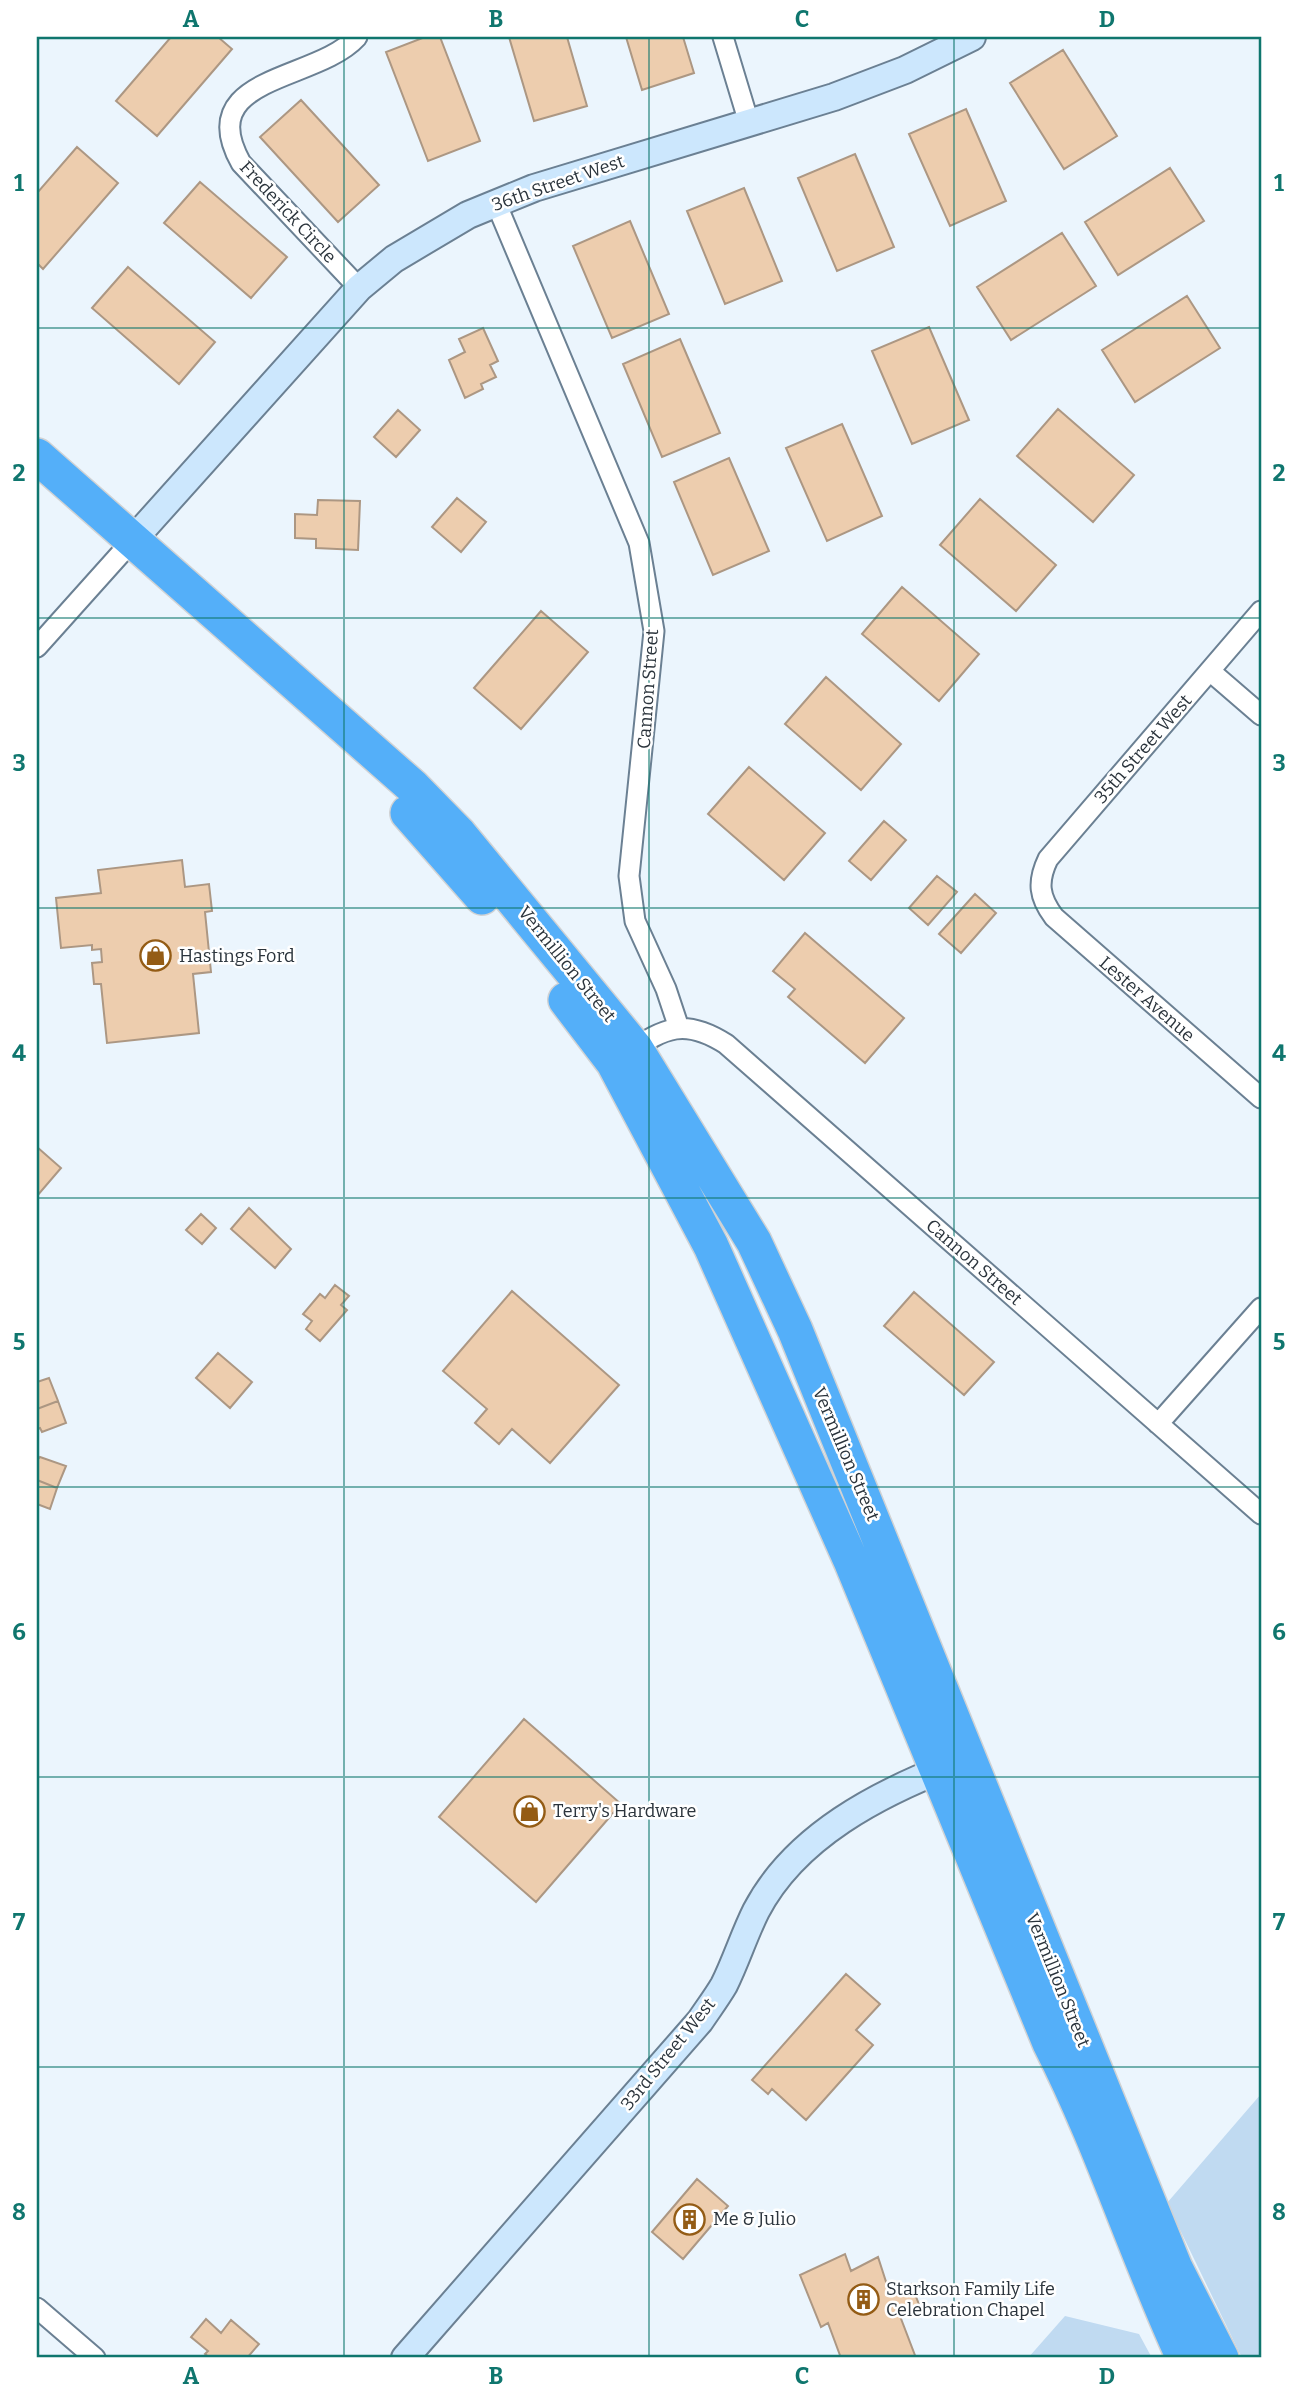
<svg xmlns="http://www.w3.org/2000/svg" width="1298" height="2395" viewBox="0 0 1298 2395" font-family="Bitter,serif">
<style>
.green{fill:#c0daf1}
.building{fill:#edcdae;stroke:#ac9783;stroke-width:2}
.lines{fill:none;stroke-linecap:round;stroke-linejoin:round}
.street-casing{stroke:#6b8093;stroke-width:23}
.secondary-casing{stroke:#6b8093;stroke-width:30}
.highway-casing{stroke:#d0d2d4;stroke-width:38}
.street{stroke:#fff;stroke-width:19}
.secondary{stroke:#cce7fd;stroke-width:26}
.highway{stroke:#54aff9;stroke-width:35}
.grid{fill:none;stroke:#0f766e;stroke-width:2;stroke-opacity:0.55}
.labels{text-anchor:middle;stroke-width:5;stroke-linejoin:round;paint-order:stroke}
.street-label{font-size:18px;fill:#2b343c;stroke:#fff}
.poi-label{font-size:18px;fill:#2b343c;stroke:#fff;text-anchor:start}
.neatline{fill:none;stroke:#0f766e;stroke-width:2.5}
.grid-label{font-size:23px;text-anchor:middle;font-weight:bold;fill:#0f766e}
</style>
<rect width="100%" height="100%" fill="#ebf5fd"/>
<!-- green -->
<path class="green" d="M1261,2094v264h-19l-75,-155z
M1065,2316l74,18 13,24h-124z"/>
<!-- building -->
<path class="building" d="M171,37h47l14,12 -75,87 -41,-35z
M425,37h15l40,104 -52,20 -42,-109z
M509,37h58l20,69 -53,15z
M626,37h57l11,36 -52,17z
M1063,50l54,86 -53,33 -54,-86z
M301,100l78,85 -41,37 -78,-85z
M966,109l40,92 -56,25 -41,-92z
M77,147l41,36 -75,86 -6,-6v-70z
M855,154l39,93 -57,24 -39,-93z
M1170,168l34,53 -86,54 -33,-53z
M200,182l87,75 -36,41 -87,-75z
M744,188l38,93 -57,23 -38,-93z
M630,221l39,93 -57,24 -39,-92z
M1062,233l34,53 -85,54 -34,-53z
M128,267l87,75 -36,42 -87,-76z
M1187,296l33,52 -85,54 -33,-52z
M929,327l40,93 -57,24 -40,-93z
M483,328l15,33 -8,4 6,12 -15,7 2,5 -18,9 -16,-38 16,-8 -6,-13z
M680,339l40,94 -58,24 -39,-93z
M1058,409l76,66 -41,47 -76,-66z
M398,410l22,20 -24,27 -22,-20z
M842,424l40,92 -55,25 -41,-93z
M729,458l40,93 -56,24 -39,-93z
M457,498l29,24 -25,30 -29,-25z
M980,499l76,66 -40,46 -76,-66z
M318,500l42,1 -2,49 -42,-2v-9l-21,-1v-24l22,1z
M902,587l77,67 -40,47 -77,-67z
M541,611l47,41 -67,77 -47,-41z
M826,677l75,67 -40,46 -76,-66z
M749,767l76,66 -41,47 -76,-66z
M884,821l22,19 -35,40 -22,-19z
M182,860l3,27 24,-3 3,27 -7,1 6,60 -18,2 6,59 -92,10 -6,-59h-7l-2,-21 10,-1 -1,-13 -9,1v-5l-31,3 -5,-50 45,-5 -3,-23z
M937,876l20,16 -29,33 -19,-17z
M975,894l21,19 -35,40 -22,-19z
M805,933l99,85 -39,45 -77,-66 7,-8 -22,-18z
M37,1147l24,21 -24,28z
M249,1208l42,41 -16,19 -44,-39z
M201,1214l15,14 -14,16 -16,-14z
M335,1285l14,11 -8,9 6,5 -27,31 -14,-12 6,-8 -9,-7 17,-20 5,4z
M512,1291l107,94 -69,78 -38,-34 -13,15 -24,-21 12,-14 -44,-38z
M914,1292l80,70 -30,33 -80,-69z
M218,1353l34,29 -22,26 -34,-30z
M49,1378l9,23 -21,8v-27z
M58,1401l8,22 -24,9 -2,-4 -3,1v-20z
M40,1457l26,9 -9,22 -20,-8v-20z
M37,1480l20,8 -7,21 -13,-5z
M524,1719l97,85 -85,98 -97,-85z
M846,1974l34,30 -24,26 17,15 -67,75 -34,-31 -4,5 -16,-14z
M697,2179l31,27 -45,53 -31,-27z
M845,2254l6,17 27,-14 11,34 22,-7 9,23 -20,9 16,42h-75l-13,-35 -7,4 -21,-52z
M206,2319l15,14 10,-13 28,24 -12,14h-37l-5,-4 3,-3 -17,-14z"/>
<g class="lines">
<defs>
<path id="street" d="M357,37c-41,45 -165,38 -116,126l118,125
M723,37l26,86
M496,203l143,340 15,88 -25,245 6,45 31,68 13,39
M1261,611l-213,248c-11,23 -9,38 6,58l207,181
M37,647l95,-106
M1210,671l51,44
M628,1053c37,-26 57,-35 98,-9l535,470
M1158,1424l103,-116
M37,2308l58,50"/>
<path id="secondary" d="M132,541l227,-253 35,-29 74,-44 66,-27 300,-91 71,-27 67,-33
M405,2358l295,-337c8,-12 17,-24 24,-36 12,-24 20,-50 32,-74 39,-75 123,-118 199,-147"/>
<path id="highway" d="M37,456l376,331 46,47 176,214 119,194 41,88 380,938 46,90
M408,813l74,84
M566,1000l48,63 97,183 141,317 198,480c52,102 86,211 134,315"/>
</defs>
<!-- street casing -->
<use href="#street" class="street-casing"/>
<!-- secondary casing -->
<use href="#secondary" class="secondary-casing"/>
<!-- highway casing -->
<use href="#highway" class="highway-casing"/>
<!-- street -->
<use href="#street" class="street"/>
<!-- secondary -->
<use href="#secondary" class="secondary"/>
<!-- highway -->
<use href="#highway" class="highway"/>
</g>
<!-- grid -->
<path class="grid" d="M344,37v2321M649,37v2321M954,37v2321M37,328h1224M37,618h1224M37,908h1224M37,1198h1224M37,1487h1224M37,1777h1224M37,2067h1224"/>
<!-- icons -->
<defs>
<symbol id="shop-ring" viewBox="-11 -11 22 22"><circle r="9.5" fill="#fff" stroke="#945c15" stroke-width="1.5"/><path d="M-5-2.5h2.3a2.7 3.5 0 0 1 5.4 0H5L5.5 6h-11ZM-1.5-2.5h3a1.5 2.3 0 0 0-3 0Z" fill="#945c15"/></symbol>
<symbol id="building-ring" viewBox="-11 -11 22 22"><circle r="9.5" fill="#fff" stroke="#945c15" stroke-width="1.5"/><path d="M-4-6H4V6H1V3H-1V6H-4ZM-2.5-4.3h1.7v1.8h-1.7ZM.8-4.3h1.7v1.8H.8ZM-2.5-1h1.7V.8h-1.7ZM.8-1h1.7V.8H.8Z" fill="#945c15"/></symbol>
</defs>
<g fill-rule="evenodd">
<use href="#shop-ring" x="138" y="938" width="35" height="35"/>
<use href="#shop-ring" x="512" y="1794" width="35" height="35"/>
<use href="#building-ring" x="672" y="2202" width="35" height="35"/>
<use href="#building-ring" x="846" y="2282" width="35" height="35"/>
</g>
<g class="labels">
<!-- street labels -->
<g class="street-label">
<text transform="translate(558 183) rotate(-19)" y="6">36th Street West</text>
<text transform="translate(288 212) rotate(47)" y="6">Frederick Circle</text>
<text transform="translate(648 689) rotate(-86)" y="6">Cannon Street</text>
<text transform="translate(1143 749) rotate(-49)" y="6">35th Street West</text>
<text transform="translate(567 964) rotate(51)" y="6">Vermillion Street</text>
<text transform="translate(1147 999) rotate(41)" y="6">Lester Avenue</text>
<text transform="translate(974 1262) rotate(41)" y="6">Cannon Street</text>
<text transform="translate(846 1454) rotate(67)" y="6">Vermillion Street</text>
<text transform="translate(1058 1980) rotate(68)" y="6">Vermillion Street</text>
<text transform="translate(668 2054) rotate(-51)" y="6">33rd Street West</text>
</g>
<!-- poi labels -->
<g class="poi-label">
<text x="179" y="962">Hastings Ford</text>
<text x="553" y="1817">Terry's Hardware</text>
<text x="713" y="2225">Me &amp; Julio</text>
<text x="886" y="2295">Starkson Family Life<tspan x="886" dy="21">Celebration Chapel</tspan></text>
</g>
</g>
<!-- border -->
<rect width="1298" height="2395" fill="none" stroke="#ffffff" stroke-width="77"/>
<rect x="38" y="38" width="1222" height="2318" class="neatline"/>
<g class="grid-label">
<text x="191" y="27">A</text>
<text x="496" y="27">B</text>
<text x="802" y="27">C</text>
<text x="1107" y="27">D</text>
<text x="19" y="191">1</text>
<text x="1279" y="191">1</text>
<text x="19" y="481">2</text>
<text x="1279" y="481">2</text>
<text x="19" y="771">3</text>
<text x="1279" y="771">3</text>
<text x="19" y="1061">4</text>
<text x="1279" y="1061">4</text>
<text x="19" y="1350">5</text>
<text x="1279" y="1350">5</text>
<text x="19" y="1640">6</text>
<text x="1279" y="1640">6</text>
<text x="19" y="1930">7</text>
<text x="1279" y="1930">7</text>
<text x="19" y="2220">8</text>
<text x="1279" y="2220">8</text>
<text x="191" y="2384">A</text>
<text x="496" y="2384">B</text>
<text x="802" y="2384">C</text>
<text x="1107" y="2384">D</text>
</g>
</svg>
